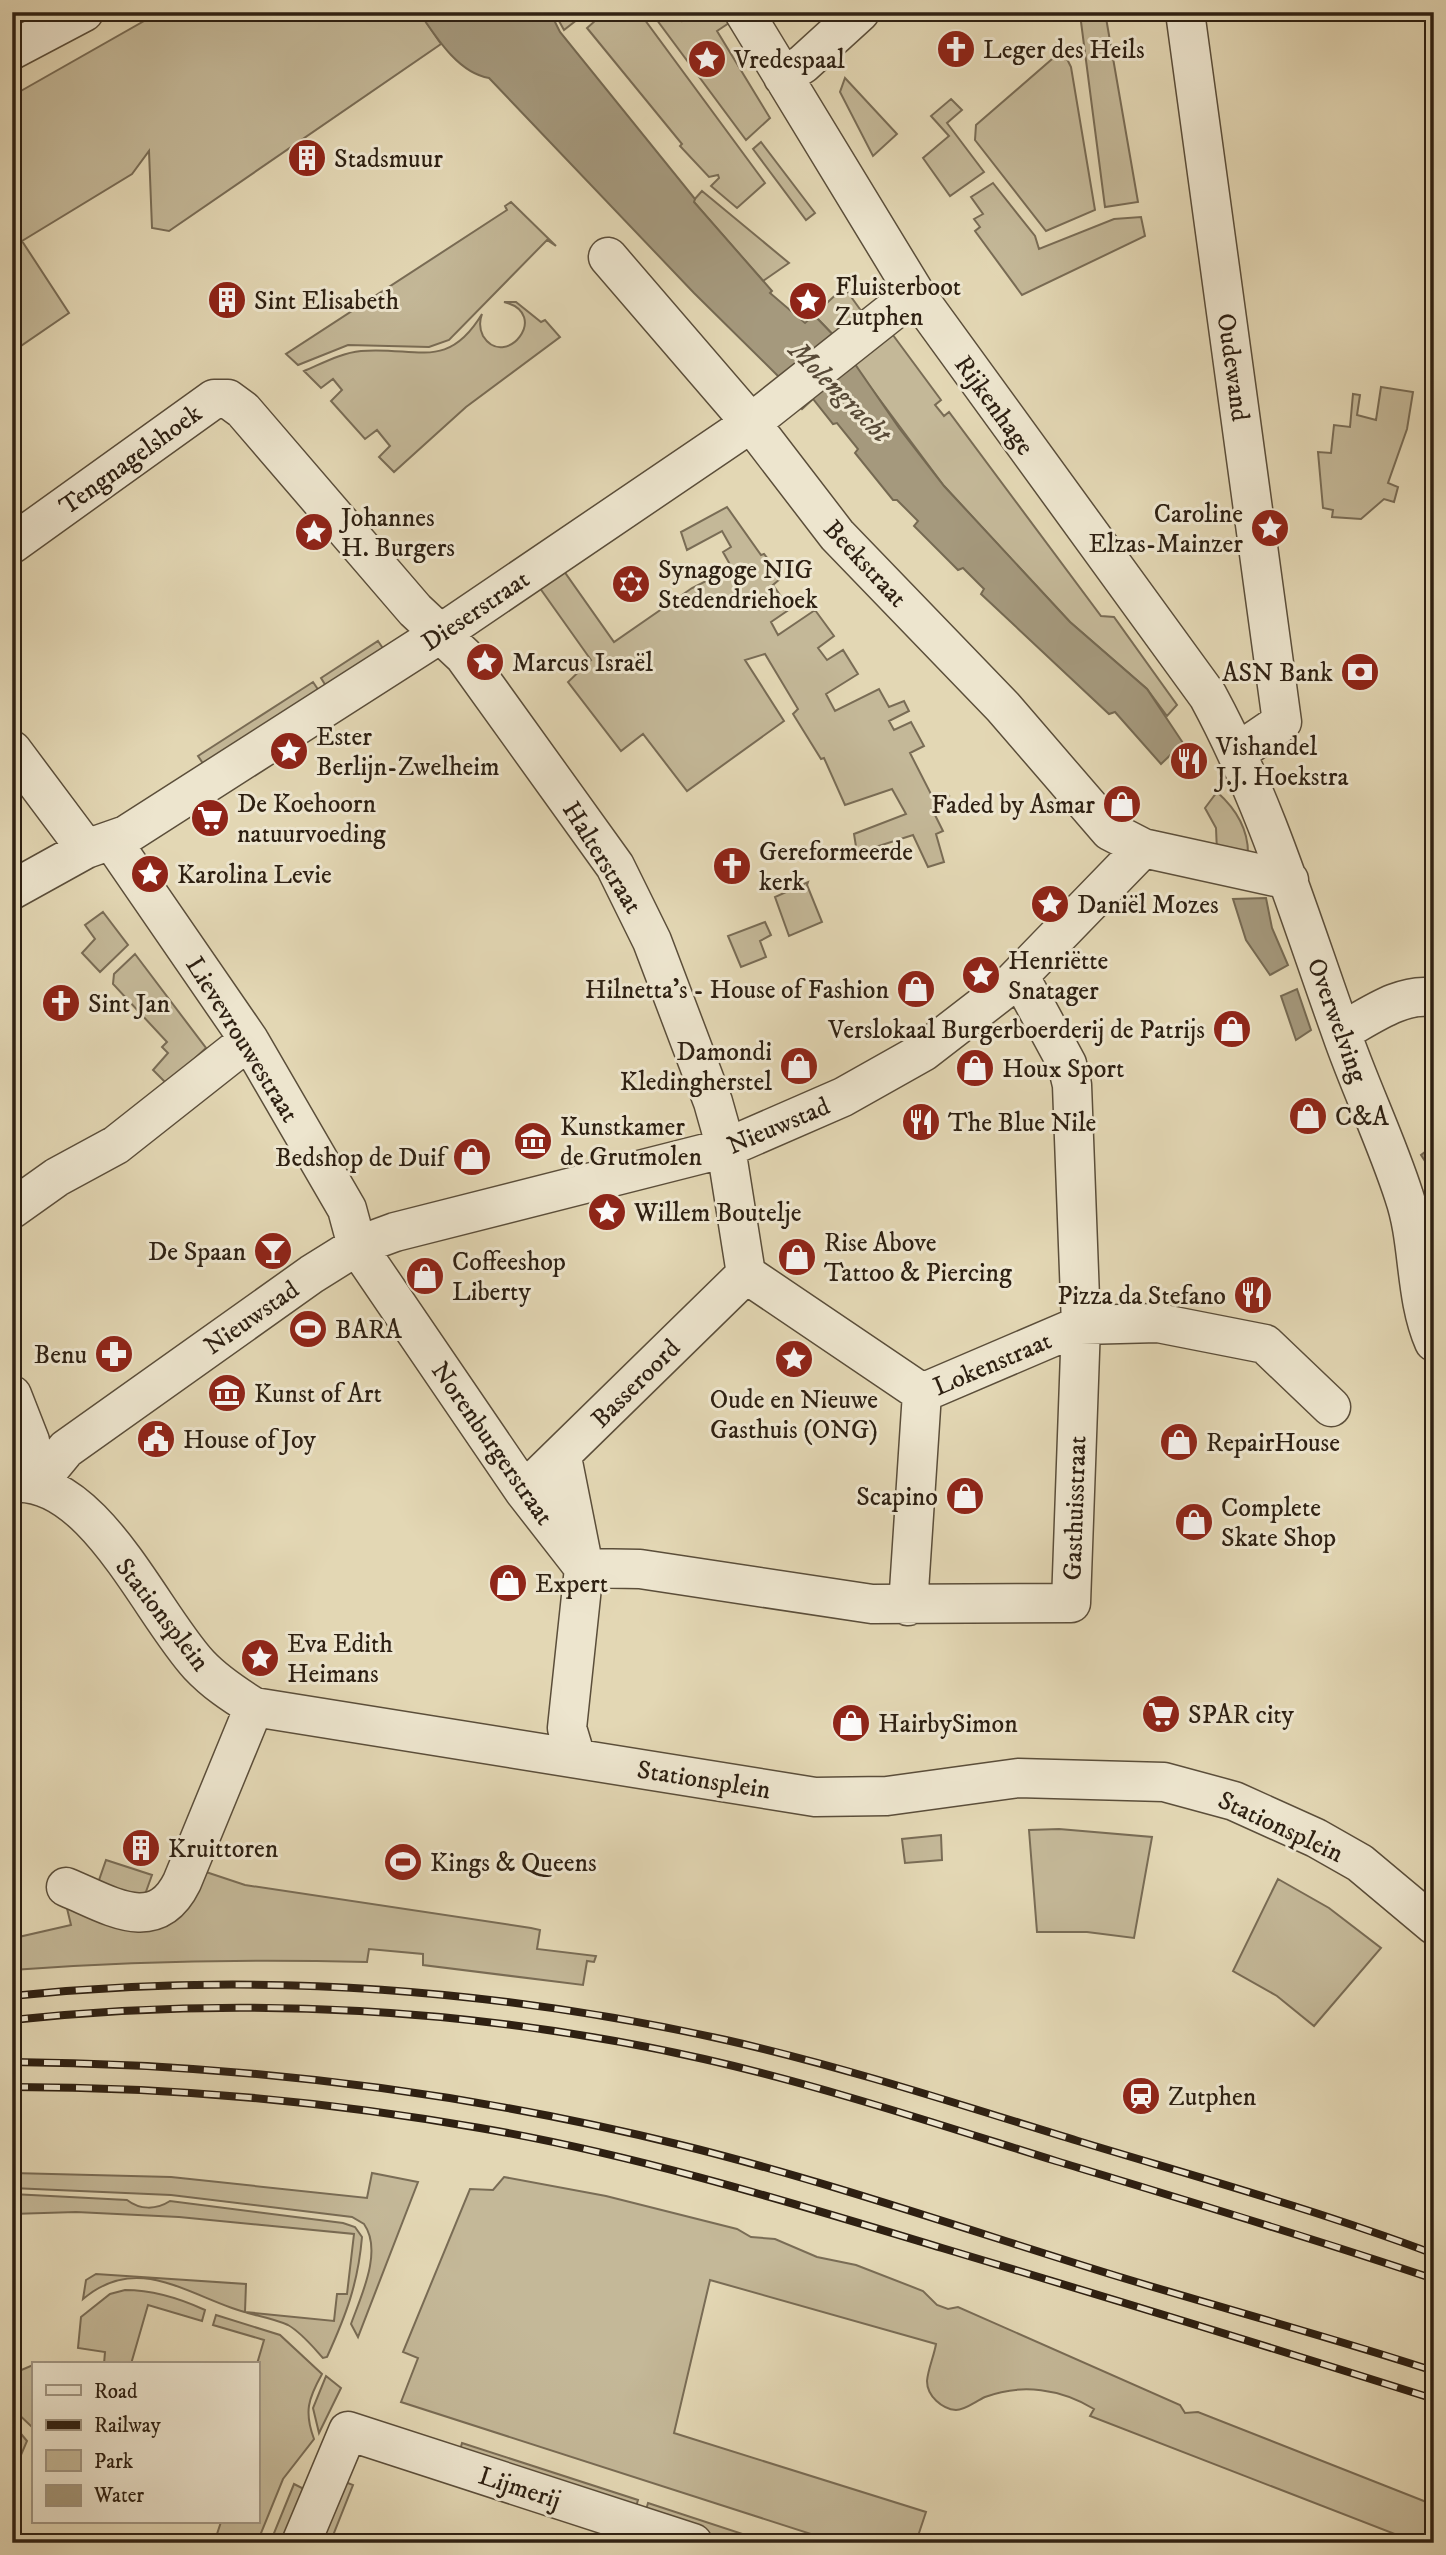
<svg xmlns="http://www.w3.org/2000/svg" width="1446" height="2555" viewBox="0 0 1446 2555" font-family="'IM FELL DW Pica',serif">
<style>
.green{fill:#c4b898;stroke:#796c55;stroke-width:2}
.water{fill:#a5997d;stroke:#756952;stroke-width:2}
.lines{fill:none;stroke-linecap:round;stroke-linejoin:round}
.minor-casing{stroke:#5b4e3a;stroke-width:41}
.minor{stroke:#ede5ce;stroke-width:38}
.rail-casing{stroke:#2e2012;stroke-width:8}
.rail{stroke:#ede5ce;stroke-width:5;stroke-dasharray:16;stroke-linecap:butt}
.labels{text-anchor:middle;stroke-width:6;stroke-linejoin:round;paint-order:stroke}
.poi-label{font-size:26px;fill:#2e2012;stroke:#ede5ce;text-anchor:start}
.street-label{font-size:26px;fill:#2e2012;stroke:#ede5ce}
.water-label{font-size:28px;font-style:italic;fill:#584a37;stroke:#ede5ce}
</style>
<rect width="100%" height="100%" fill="#e3d7b4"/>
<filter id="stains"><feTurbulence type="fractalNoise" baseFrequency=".00286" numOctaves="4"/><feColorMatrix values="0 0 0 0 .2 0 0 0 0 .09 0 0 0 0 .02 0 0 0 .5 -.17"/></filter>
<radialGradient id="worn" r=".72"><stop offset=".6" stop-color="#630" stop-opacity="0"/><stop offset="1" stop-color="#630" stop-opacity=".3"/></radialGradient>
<!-- green -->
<path class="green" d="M160,12h259l22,32 -272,187 -17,-3 -3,-77 -17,23 -110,67 47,72 -57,39v-256z
M554,12h33l-23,18z
M605,12h34l126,171 -28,25 -26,-22 8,-8 -1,-3 -9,2 -29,-31 2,-2 -95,-116z
M651,12h25l6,9 10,-9h30l7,11 -12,8 53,87 -24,22z
M1073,12h32l33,190 -33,5 -25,-193z
M1059,53l7,4 5,10 24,143 -49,21 -71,-91 1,-15z
M845,78l52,56 -24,22 -33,-64z
M951,99l11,11 -15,13 37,49 -34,24 -27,-38 26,-22 -18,-20z
M761,142l54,71 -9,7 -53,-71z
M993,183l42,53 4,13 75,-30 27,-2 4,19 -123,59 -47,-64 5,-4 -6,-8 9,-5 -12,-17z
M702,191l87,72 -26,18 -70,-80z
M511,202l45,44 -9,-6 -98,100 -20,7 -81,-2 -50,20 -12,-11 221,-144 -2,-4z
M844,287l23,32 -28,22 -25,-26z
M504,302h12l25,20 4,-2 15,17 -94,70 -72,65 -15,-15 11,-11 -13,-16 -12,9 -34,-38 11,-11 -9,-11 -12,9 -17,-17c19,-8 37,-18 57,-20 55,-5 86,21 121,-37 -3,8 -3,14 1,22 22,35 69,-22 21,-34z
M887,327l54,73 -6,5 9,11 5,-4 152,204 13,1 63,88 -10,11 -20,-27 -77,-67 -126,-136 -96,-129z
M1381,387l32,5 -6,37 -19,54 10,4 -4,15 -10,-3 -23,20 -29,-2 1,-7 -10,-2 -5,-56 13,1 3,-28 16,2 3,-33 7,1 -3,20 19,5z
M727,507l34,48 3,-1 11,14 -2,3 7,8 -7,6 17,24 -19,13 7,13 37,-25 19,26 -16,12 9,12 16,-10 15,24 -32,20 9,17 44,-22 10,18 15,-6 5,10 -20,10 5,9 17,-8 13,24 -14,7 24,47 13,-6 2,2 -17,13 11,22 -7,3 8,28 -16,5 -15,-32 -56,18 -3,-19 52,-20 -14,-25 -47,16 -21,-47 -3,1 -28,-45 5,-5 -33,-55 -20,6 39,61 -97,70 -44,-57 -22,17 -53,-69 23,-22 -54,-76 24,-17 53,75 78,-54 40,-20 -9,-16 8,-5 -9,-16 -35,19 -6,-18z
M378,641l6,9 -58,36 -5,-8z
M313,682l6,9 -115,74 -6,-9z
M1217,792c18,16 31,36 31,61l-31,-1 -1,-24 -11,-20z
M808,882l-1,3 15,37 -33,14 -14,-39z
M103,912l25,33 -28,27 -18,-19 13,-14 -10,-14z
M765,922l6,13 -11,6 6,16 -25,10 -13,-31z
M135,954l71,94 -39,36 -14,-14 15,-17 -6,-6 5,-5 -54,-58 1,-10z
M1059,1829l93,8 -18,101 -47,-6h-50l-8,-102z
M941,1835l1,25 -37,3 -3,-24z
M106,1860l46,15 -9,25 -45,-17z
M203,1871l42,14 286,43 9,2 -3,19 59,7 -2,6 -7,-1 -4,24 -160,-20v-11l-54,-5 -2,13c-118,-3 -236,-1 -355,8v-35l2,3 57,-13 -6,-25 45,20z
M1278,1879l51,29 52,40 -67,78 -37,-30 -44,-25z
M12,2173l159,4 196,21 5,-25 46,9 -60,155 -7,-13c10,-28 32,-73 13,-100l-12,-7 -181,-22 -159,-7z
M504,2177l102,19 131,33 14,8 24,2 42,18 39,8 67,26 14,14 11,4 10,-2 222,98 5,8 13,-1 236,93v38h-16l-328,-127 4,-7c-33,-20 -72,-26 -109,-12 -9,4 -20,13 -29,13 -14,-1 -29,-14 -29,-29 1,-12 7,-25 9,-37l-226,-64 -36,153 252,79 -8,24 29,7h-108l-438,-141 17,-44 -15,-6 67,-163 23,1z
M12,2194l115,6c13,10 29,10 43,1l173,22 12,4 7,10c-4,47 -16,78 -35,120l-4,1c-10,-11 -21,-25 -35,-33 -18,-8 -38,-10 -56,-17 -53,-19 -98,-52 -149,-9l3,-19 10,-6 150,10 -1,28 89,9 3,-27h10l7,-60 -175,-17 -103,-5 -64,2z
M125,2290c29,0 54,8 80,20l-3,11 -54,-16 -17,59h-27l1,-12 -27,-4 3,-31 29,-23z
M216,2315l64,20 42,39c-14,25 -18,38 -8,65l-31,40 -26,64h-43l7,-21h36v-158l7,-24 -51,-15z
M33,2365v63l-21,-20v-34z
M326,2376l15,12 -22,45 -6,-25z
M12,2423l15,18 -15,35z
M462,2443l176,57 -4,13 -176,-56z
M340,2480l13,5 -23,58h-15z
M294,2484l10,5 -21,54h-13z
M648,2503l122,40h-46l-80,-26z"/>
<!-- water -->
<path class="water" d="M419,12h131l10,20 135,167 -1,3 78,89 -2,2 35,30 9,-8 25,26 60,87 45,58 126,136 77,67 36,54 -22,21 -46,-52 -6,2 -128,-120 3,-5 -21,-21 -5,2 -44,-44 4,-5 -21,-21h-4l-38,-47 3,-4 -21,-26 -4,1 -20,-25 -11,10 -23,-27 2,-3 -87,-86 -205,-215c-31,-5 -53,-41 -70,-66z
M1266,898l6,30 16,37 -18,10 -24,-35 -13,-41z
M1297,989l14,41 -15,10 -15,-44z
M1434,1145v30l-13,-20z"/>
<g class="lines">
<defs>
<path id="minor" d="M744,12l171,281 293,403c58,107 92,222 133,336 19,55 45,108 63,164 16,46 10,100 30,146
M1185,12l97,710 -44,30
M12,50l72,-38
M783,77l20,-13 57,-52
M608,257l143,166 86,112 166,172 107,124 33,17 146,32
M12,544l202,-145h14l15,11 172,200 49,46 151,210 37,75 61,161 13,46 20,126 176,119
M12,750l74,99
M112,841l137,199 98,169 10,37 167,245 60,77
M12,890l74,-41 40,-14 314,-201 311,-211 164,-130
M1341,1032c26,-14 62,-41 93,-34
M12,1209l45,-32 59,-32 133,-105
M922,1393l159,-68 77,-2 107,21 66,63
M12,1395l18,46 8,42
M562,1457l22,111 -17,160 9,30
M12,1483c81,-8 138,129 187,182 16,17 34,29 55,42l561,90 72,-1 131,-18 146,4 70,19 82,37 44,25 74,62
M38,1483l28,-34 246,-175 45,-28 38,-14 331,-84 117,-51 80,-45 88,-68 132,-136
M524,1491l222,-217
M584,1568l56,1 232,35 199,-1 10,-278 -9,-240 -5,-21 -47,-87
M908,1606l14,-213
M66,1887c42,17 89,50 116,-5l72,-175
M301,2543l47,-112 345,112"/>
</defs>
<!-- minor casing -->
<use href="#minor" class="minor-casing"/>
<!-- minor -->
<use href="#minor" class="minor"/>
<defs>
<path id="rail" d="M12,1996c239,-25 480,-8 714,44 119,27 235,65 352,101 119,36 239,69 356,113
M12,2020c230,-25 466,-12 692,39 119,27 236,66 352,102 126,38 253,76 378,118
M12,2062c226,2 450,29 669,83 145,36 287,85 429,129 108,33 217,62 324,97
M12,2087c157,0 314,14 468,41 157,27 309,74 462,120 164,49 328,99 492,151"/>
</defs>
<!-- rail casing -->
<use href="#rail" class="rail-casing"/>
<!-- rail -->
<use href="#rail" class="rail"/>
</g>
<!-- icons -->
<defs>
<symbol id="church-disc" viewBox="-11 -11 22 22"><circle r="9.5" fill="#8f2418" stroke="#ede5ce"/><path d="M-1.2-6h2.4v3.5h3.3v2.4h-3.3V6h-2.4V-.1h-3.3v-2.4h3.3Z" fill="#fff"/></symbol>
<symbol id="sight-disc" viewBox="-11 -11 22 22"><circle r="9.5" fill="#8f2418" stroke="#ede5ce"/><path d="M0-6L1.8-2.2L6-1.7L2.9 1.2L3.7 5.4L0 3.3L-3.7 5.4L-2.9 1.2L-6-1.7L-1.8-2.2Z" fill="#fff"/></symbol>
<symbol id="building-disc" viewBox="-11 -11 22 22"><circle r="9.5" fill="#8f2418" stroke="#ede5ce"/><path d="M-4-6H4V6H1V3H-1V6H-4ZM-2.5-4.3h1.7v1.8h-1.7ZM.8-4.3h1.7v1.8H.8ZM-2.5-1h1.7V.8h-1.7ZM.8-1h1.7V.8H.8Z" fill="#fff"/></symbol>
<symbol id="synagogue-disc" viewBox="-11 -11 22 22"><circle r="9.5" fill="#8f2418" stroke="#ede5ce"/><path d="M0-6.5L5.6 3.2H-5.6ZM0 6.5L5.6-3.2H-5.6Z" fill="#fff"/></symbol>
<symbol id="bank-disc" viewBox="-11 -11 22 22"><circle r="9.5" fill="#8f2418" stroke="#ede5ce"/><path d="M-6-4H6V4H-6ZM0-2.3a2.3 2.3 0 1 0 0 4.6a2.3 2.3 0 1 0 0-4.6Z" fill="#fff"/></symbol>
<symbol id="restaurant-disc" viewBox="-11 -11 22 22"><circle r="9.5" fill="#8f2418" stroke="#ede5ce"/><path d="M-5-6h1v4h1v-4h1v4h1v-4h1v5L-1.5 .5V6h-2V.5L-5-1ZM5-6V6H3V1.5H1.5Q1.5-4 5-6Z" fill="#fff"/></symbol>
<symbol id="shop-disc" viewBox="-11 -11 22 22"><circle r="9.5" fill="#8f2418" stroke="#ede5ce"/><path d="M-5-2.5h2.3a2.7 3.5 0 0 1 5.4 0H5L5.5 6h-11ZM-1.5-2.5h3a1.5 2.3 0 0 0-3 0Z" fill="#fff"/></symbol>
<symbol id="supermarket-disc" viewBox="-11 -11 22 22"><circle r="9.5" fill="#8f2418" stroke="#ede5ce"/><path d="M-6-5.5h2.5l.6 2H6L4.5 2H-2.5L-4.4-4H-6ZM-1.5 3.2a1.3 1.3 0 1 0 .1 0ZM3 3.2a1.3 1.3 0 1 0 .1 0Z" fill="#fff"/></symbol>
<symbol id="museum-disc" viewBox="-11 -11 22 22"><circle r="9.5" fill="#8f2418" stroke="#ede5ce"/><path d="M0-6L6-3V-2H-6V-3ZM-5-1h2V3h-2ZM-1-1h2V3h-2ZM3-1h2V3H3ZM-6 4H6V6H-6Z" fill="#fff"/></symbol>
<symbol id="bar-disc" viewBox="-11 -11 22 22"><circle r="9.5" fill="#8f2418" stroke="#ede5ce"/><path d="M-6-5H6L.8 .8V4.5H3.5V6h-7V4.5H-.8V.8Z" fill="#fff"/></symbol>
<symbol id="stadium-disc" viewBox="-11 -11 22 22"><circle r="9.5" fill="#8f2418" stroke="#ede5ce"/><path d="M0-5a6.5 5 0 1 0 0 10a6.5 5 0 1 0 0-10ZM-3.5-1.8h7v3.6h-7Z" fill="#fff"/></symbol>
<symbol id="pharmacy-disc" viewBox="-11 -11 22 22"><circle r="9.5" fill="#8f2418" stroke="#ede5ce"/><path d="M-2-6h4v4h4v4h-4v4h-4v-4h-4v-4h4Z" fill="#fff"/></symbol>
<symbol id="civic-disc" viewBox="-11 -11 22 22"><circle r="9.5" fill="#8f2418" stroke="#ede5ce"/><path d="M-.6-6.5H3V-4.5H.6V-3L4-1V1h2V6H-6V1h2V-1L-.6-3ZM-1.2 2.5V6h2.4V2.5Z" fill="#fff"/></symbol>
<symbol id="station-disc" viewBox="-11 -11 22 22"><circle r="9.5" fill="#8f2418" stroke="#ede5ce"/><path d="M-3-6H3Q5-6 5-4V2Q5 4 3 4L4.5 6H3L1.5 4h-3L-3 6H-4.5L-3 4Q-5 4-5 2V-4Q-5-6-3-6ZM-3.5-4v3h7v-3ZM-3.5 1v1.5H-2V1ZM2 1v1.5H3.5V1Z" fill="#fff"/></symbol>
</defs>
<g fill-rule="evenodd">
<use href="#church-disc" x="934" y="27" width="44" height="44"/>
<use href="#sight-disc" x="685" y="37" width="44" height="44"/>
<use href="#building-disc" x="285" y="136" width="44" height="44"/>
<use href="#building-disc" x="205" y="278" width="44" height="44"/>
<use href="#sight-disc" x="786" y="279" width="44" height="44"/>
<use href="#sight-disc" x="1248" y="506" width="44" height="44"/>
<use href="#sight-disc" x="292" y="510" width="44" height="44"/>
<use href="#synagogue-disc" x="609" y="562" width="44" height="44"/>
<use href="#sight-disc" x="463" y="640" width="44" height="44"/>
<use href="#bank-disc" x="1338" y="650" width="44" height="44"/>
<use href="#sight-disc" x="267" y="729" width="44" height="44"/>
<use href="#restaurant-disc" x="1167" y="739" width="44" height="44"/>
<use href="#shop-disc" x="1100" y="782" width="44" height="44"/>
<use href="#supermarket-disc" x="188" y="796" width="44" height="44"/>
<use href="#church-disc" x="710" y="844" width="44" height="44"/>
<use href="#sight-disc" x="128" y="852" width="44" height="44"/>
<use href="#sight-disc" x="1028" y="882" width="44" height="44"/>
<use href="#sight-disc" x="959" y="953" width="44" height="44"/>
<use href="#shop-disc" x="894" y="967" width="44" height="44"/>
<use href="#church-disc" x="39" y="981" width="44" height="44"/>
<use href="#shop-disc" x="1210" y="1007" width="44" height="44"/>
<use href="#shop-disc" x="777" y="1044" width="44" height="44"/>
<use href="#shop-disc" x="953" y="1046" width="44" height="44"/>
<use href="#shop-disc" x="1286" y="1094" width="44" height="44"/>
<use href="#restaurant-disc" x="899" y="1100" width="44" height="44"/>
<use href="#museum-disc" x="511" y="1119" width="44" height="44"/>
<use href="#shop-disc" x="450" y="1135" width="44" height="44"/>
<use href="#sight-disc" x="585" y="1190" width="44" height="44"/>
<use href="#bar-disc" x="251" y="1229" width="44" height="44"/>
<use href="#shop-disc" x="775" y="1235" width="44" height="44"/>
<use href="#shop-disc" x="403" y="1254" width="44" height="44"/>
<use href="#restaurant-disc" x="1231" y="1273" width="44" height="44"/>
<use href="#stadium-disc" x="286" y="1307" width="44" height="44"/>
<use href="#pharmacy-disc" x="92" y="1332" width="44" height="44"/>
<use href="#sight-disc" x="772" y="1337" width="44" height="44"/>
<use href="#museum-disc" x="205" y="1371" width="44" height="44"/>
<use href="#civic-disc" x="134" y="1417" width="44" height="44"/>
<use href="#shop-disc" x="1157" y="1420" width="44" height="44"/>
<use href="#shop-disc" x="943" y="1474" width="44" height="44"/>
<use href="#shop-disc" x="1172" y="1500" width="44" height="44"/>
<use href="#shop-disc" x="486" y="1561" width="44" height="44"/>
<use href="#sight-disc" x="238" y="1636" width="44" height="44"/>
<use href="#supermarket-disc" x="1139" y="1692" width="44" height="44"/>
<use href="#shop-disc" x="829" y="1701" width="44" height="44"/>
<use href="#building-disc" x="119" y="1826" width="44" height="44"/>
<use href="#stadium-disc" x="381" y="1840" width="44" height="44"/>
<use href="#station-disc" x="1119" y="2074" width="44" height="44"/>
</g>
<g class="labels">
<!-- poi labels -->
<g class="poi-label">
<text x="983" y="58">Leger des Heils</text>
<text x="734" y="68">Vredespaal</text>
<text x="334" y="167">Stadsmuur</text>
<text x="835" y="295">Fluisterboot<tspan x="835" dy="30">Zutphen</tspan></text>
<text x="254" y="309">Sint Elisabeth</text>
<text x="1243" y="522" text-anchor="end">Caroline<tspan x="1243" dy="30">Elzas-Mainzer</tspan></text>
<text x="341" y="526">Johannes<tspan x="341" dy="30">H. Burgers</tspan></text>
<text x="658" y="578">Synagoge NIG<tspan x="658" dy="30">Stedendriehoek</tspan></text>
<text x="512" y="671">Marcus Israël</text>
<text x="1333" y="681" text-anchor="end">ASN Bank</text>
<text x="316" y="745">Ester<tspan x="316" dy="30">Berlijn-Zwelheim</tspan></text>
<text x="1216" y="755">Vishandel<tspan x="1216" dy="30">J.J. Hoekstra</tspan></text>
<text x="237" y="812">De Koehoorn<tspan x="237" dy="30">natuurvoeding</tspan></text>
<text x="1095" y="813" text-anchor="end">Faded by Asmar</text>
<text x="759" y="860">Gereformeerde<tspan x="759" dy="30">kerk</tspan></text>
<text x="177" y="883">Karolina Levie</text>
<text x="1077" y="913">Daniël Mozes</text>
<text x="1008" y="969">Henriëtte<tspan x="1008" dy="30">Snatager</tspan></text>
<text x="889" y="998" text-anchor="end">Hilnetta's - House of Fashion</text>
<text x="88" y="1012">Sint Jan</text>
<text x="1205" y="1038" text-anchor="end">Verslokaal Burgerboerderij de Patrijs</text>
<text x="772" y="1060" text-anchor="end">Damondi<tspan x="772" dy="30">Kledingherstel</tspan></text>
<text x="1002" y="1077">Houx Sport</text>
<text x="1335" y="1125">C&amp;A</text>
<text x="948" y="1131">The Blue Nile</text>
<text x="560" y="1135">Kunstkamer<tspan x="560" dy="30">de Grutmolen</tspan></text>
<text x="445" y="1166" text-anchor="end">Bedshop de Duif</text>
<text x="634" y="1221">Willem Boutelje</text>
<text x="824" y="1251">Rise Above<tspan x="824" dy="30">Tattoo &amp; Piercing</tspan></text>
<text x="246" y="1260" text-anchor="end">De Spaan</text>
<text x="452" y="1270">Coffeeshop<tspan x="452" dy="30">Liberty</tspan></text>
<text x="1226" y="1304" text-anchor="end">Pizza da Stefano</text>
<text x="335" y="1338">BARA</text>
<text x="87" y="1363" text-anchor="end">Benu</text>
<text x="254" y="1402">Kunst of Art</text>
<text x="794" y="1408" text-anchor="middle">Oude en Nieuwe<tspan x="794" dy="30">Gasthuis (ONG)</tspan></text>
<text x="183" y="1448">House of Joy</text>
<text x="1206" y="1451">RepairHouse</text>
<text x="938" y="1505" text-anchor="end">Scapino</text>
<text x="1221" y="1516">Complete<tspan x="1221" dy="30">Skate Shop</tspan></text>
<text x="535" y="1592">Expert</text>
<text x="287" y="1652">Eva Edith<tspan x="287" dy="30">Heimans</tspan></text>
<text x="1188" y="1723">SPAR city</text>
<text x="878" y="1732">HairbySimon</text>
<text x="168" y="1857">Kruittoren</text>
<text x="430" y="1871">Kings &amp; Queens</text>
<text x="1168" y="2105">Zutphen</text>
</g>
<!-- street labels -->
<g class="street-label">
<text transform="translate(1234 367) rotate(82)" y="9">Oudewand</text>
<text transform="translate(995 405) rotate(54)" y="9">Rijkenhage</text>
<text transform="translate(130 459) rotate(-36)" y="9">Tengnagelshoek</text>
<text transform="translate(866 563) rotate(47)" y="9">Beekstraat</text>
<text transform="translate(475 610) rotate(-34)" y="9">Dieserstraat</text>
<text transform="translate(603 857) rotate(58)" y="9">Halterstraat</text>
<text transform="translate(1338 1020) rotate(70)" y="9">Overwelving</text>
<text transform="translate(243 1039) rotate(58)" y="9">Lievevrouwestraat</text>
<text transform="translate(778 1125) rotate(-23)" y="9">Nieuwstad</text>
<text transform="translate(251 1317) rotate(-35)" y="9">Nieuwstad</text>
<text transform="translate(992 1363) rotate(-23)" y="9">Lokenstraat</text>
<text transform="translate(635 1383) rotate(-45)" y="9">Basseroord</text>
<text transform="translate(493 1443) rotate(55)" y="9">Norenburgerstraat</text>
<text transform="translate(1074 1508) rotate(-88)" y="9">Gasthuisstraat</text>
<text transform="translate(163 1614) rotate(52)" y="9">Stationsplein</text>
<text transform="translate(704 1779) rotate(9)" y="9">Stationsplein</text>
<text transform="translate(1281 1826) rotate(25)" y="9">Stationsplein</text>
<text transform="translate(520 2487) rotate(18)" y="9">Lijmerij</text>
</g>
<!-- water labels -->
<g class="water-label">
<text transform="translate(841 391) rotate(45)" y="10">Molengracht</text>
</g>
</g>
<!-- margin -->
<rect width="1446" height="2555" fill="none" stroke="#e3d7b4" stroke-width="42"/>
<rect x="14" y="14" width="1418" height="2527" fill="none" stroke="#2e2012" stroke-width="3.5"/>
<rect x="21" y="21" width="1404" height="2513" fill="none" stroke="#2e2012" stroke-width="2"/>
<!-- legend -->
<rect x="32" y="2362" width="228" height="161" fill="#ede5ce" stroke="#a19683" stroke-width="2"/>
<rect x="46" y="2385" width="35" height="10" fill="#ede5ce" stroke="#a19683" stroke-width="2"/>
<text x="94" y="2398" font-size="21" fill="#2e2012">Road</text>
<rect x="46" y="2420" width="35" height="10" fill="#2e2012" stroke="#a19683" stroke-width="2"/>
<text x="94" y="2432" font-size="21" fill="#2e2012">Railway</text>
<rect x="46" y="2450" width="35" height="21" fill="#c4b898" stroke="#a19683" stroke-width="2"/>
<text x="94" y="2468" font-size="21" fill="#2e2012">Park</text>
<rect x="46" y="2485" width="35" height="21" fill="#a5997d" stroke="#a19683" stroke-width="2"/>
<text x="94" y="2502" font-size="21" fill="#2e2012">Water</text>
<rect width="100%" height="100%" filter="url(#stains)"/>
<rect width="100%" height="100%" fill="url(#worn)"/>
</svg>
